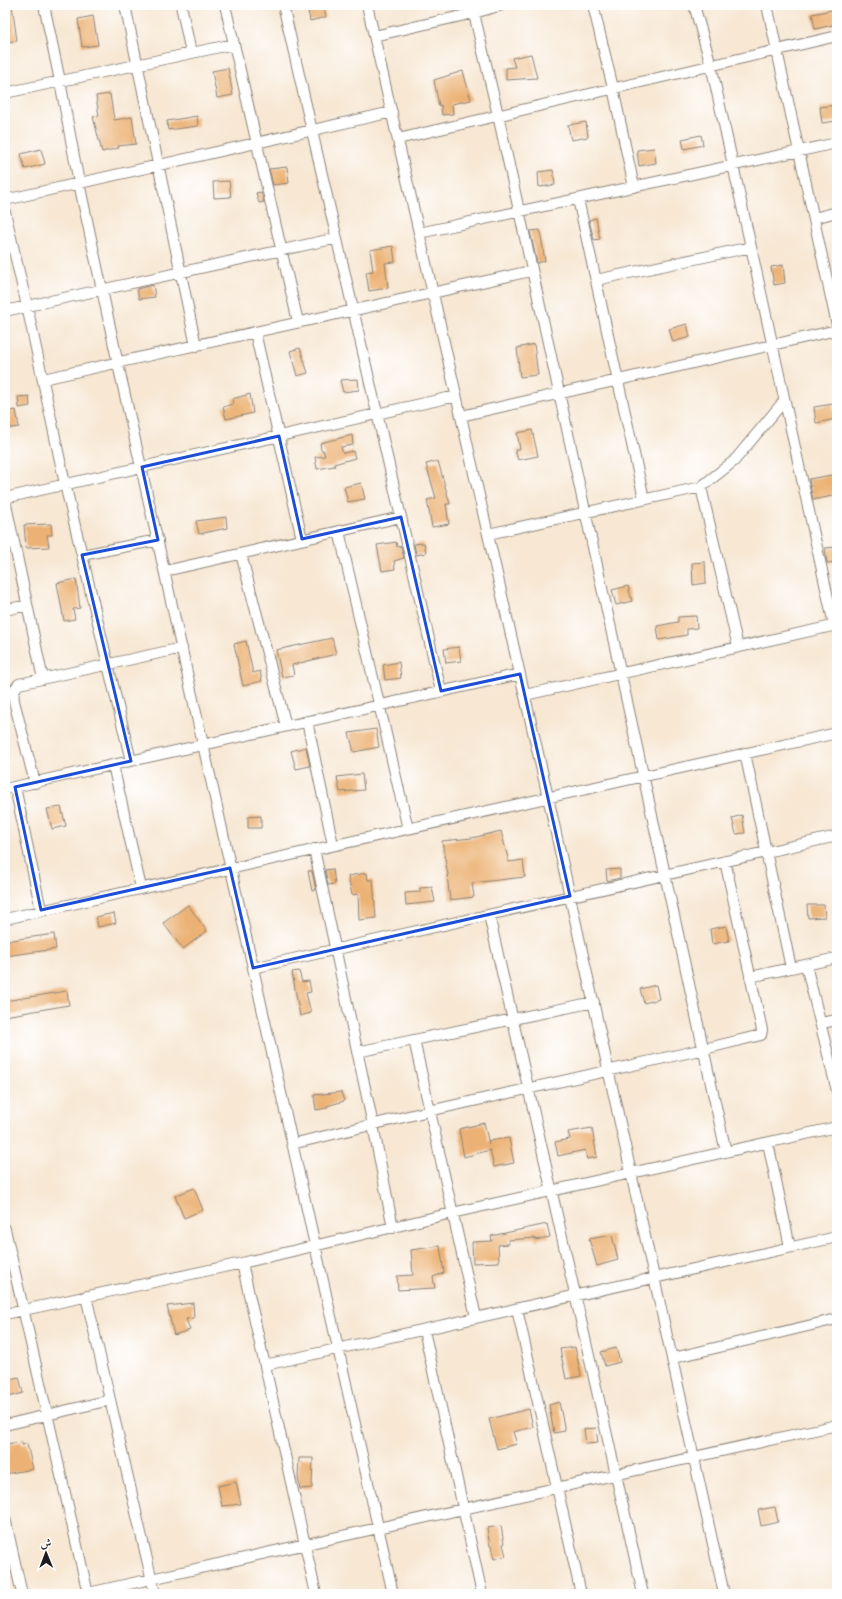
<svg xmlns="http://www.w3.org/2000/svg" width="842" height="1599" viewBox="0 0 842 1599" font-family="'Sorts Mill Goudy',Amiri,serif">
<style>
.building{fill:#ecb274}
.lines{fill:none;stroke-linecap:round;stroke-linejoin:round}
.street-casing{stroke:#8a8278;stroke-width:12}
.street{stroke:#fff;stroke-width:10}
.marked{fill:none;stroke:#1d4ed8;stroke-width:3;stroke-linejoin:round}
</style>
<rect width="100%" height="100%" fill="#fff"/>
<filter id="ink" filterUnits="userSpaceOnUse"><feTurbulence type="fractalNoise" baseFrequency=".025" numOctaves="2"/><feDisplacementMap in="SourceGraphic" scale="8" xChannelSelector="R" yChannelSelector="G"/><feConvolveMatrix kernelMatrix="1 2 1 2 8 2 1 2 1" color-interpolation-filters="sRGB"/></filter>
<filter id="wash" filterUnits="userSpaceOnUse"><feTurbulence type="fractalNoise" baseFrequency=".012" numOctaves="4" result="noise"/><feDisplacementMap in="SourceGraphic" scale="16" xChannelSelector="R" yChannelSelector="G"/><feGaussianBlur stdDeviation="0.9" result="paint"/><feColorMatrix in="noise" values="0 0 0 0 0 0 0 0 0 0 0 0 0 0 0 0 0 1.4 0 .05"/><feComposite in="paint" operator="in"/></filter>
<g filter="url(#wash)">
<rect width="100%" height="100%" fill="#f7e7d3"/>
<g id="blocks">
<!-- building -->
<path class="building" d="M5,5h7l5,36 -12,1z
M307,5h16l3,12 -16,4z
M837,9v15l-22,5 -3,-15z
M93,16l5,29 -16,2 -4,-28z
M531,54l6,24 -31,2v-12l9,-1 -3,-9z
M228,68l5,27 -16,3 -5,-27z
M463,71l8,29 -19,4 1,10 -11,1 -1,-10 -2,1 -5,-26z
M110,94l4,26 18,-3 4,27 -18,2 1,2 -17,4 -9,-35 6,-1 -3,-20z
M837,105v16l-15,2 -2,-16z
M197,116l1,10 -30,4 -1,-9z
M586,122l2,15 -17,3 -3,-15z
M701,135l2,10 -19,4 -2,-10z
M654,148l2,15 -17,3 -2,-16z
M41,149l4,15 -20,5 -4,-15z
M287,167l2,16 -16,2 -4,-16z
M553,170l2,15 -16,2 -1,-15z
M229,181l2,16 -17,1 -1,-16z
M261,192l3,10 -5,1 -3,-10z
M596,218l4,21 -6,1 -5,-20z
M540,230l5,31 -8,2 -7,-32z
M393,246l2,16 -10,1 3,25 -19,3 -3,-19 7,-1 -3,-21z
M783,265l2,18 -11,2 -3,-18z
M153,285l2,12 -16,2 -2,-10z
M687,324l3,13 -17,5 -4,-13z
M534,344l4,31 -18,2 -3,-29z
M300,348l8,25 -11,3 -7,-25z
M358,379l1,11 -16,2 -3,-12z
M250,394l3,19 -27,6 -3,-12 10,-3 -1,-5z
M29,396l1,10 -11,2 -1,-11z
M833,404l3,15 -20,4 -2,-16z
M16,410l3,17 -14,2v-17z
M532,430l6,26 -20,4 -3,-10 5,-1 -3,-16z
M352,435l1,10 -12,2 2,6 10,-2 2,7 -21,6 1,2 -18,3 -2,-12 10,-1 -2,-6h-2l-1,-7z
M438,461l12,43h-4l3,20 -17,3 -5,-27 9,-2 -10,-34z
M837,474v21l-24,5 -4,-21z
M361,483l4,16 -17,3 -4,-15z
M226,517l1,11 -28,6 -3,-13z
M51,524l1,11h-5l2,12 -23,1 -2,-23z
M396,542l1,5 4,-1 3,12 -10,3 1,8 -13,2 -5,-26z
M424,543l2,10 -10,2 -2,-11z
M837,547v15l-10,1 -2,-15z
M705,562l1,21 -13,2 -1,-22z
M76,579l4,29 -7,1 2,10 -11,2 -7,-38z
M628,586l4,15 -16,4 -4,-15z
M696,616l1,12 -10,1v6l-28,5 -2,-14 21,-4v-5z
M332,638l4,16 -44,11 2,10 -12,2 -6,-27z
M246,641l7,32 7,-2 2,10 -19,5 -9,-42z
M459,647l2,14 -15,2 -2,-14z
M399,662l2,16 -16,2 -2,-15z
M376,729l3,18 -25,5 -5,-19z
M306,747l4,19 -14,3 -5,-18z
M362,774l2,16 -24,2 -3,-15z
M61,807l5,19 -14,3 -5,-20z
M742,815l3,18 -9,1 -4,-16z
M261,816v12h-13v-11z
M501,831l8,31 14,-2 2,17 -53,6 2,14 -24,3 -3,-25h1l-6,-34 30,-3z
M333,869l2,15 -7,1 -3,-15z
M620,869v9l-13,3 -1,-11z
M308,871h4l4,19 -4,1z
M367,873l1,7h5l3,38 -17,2 -1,-26 -6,1 -4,-19z
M432,887l3,15 -29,3 -1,-12 15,-1v-4z
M188,905l19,26 -24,18 -20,-26z
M807,905h17l1,12 -17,1z
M114,913l2,10 -18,4 -2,-10z
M726,926l3,15 -17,3 -2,-15z
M54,934l2,15 -51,7v-15z
M299,971l3,11 7,-1 2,11 -5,1 5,20 -11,3 -8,-44z
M656,985l3,14 -15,4 -4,-14z
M67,991l2,14 -64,11v-15z
M341,1092l3,9 -17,5v2l-11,2 -2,-15z
M484,1123l5,21 -1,-3 21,-3 5,25 -20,4 -4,-17 -26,7 -5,-28z
M592,1128l5,29 -10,2 -2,-9 -27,6 -3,-14 15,-3 -2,-7z
M194,1188l9,22 -19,8 -9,-22z
M547,1224l3,13 -15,3v-2l-27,2 1,4 -11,1 1,17 -26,1 -1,-21 20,-1 -1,-5z
M612,1235l6,25 -21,6 -8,-27z
M440,1246l4,27 -11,4 2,11 -37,2 -1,-14 16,-1 -2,-25z
M193,1303l1,15 -8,1 4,11 -16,5 -7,-29z
M575,1347l6,29 -15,3 -6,-30z
M616,1348l4,14 -15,4 -4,-14z
M19,1377l4,16 -18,5v-18z
M559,1402l6,29 -11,2 -5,-28z
M529,1409l4,18 -20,5 4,12 -20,5 -8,-30z
M596,1428l2,15 -12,1 -2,-15z
M22,1442v3l5,-1 6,25 -28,5v-30z
M299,1458h14l-1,30 -12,1 -2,-12z
M236,1482l5,22 -19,2 -4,-20z
M775,1507l3,15 -17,4 -3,-16z
M501,1526l3,18h-1l3,12 -12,3 -3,-13h-1l-3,-18z"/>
</g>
</g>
<g filter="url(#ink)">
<use href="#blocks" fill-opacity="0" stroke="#8a8278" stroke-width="1"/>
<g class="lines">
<defs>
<path id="street" d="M44,5l16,76 19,102 39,181 275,1230
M125,5l71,341
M181,5l10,48
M225,5l73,317
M283,5l158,686
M367,5l181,792 176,797
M472,5l26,110 228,1037
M593,5l20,83 21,99
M694,5l17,60 123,560
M767,5l70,320
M374,36l100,-23 28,-8
M5,93l229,-49
M398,139l439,-103
M578,199l66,300
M5,200l387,-88
M5,212l22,94 38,178 66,277
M814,218l23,-6
M419,233l418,-90
M596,280l155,-33
M5,311l332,-73
M255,332l47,207
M43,379l488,-108
M461,416l376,-86
M701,487l37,160
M5,498l451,-102
M5,500l38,179
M339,531l69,298
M488,534l213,-47 33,-26 50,-60
M241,554l45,172
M82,555l76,-15
M165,571l236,-54
M5,610l22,-5
M525,695l312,-70
M307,721l26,124
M745,753l46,215
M113,765l28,123
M35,783l-21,-82c-1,-8 -1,-11 5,-17l163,-36
M15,787l26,123
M5,789l515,-115
M314,849l59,276 20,103
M489,915l154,679
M5,919l832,-186
M806,965l31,126
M253,968l584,-132
M750,977l87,-19
M821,1023l16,-3
M414,1040l62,277
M357,1052l237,-50
M768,1143l22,104
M292,1144l137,-33 275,-62 57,-14 1,-5 -37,-169
M5,1229l83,365
M242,1263l74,331
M86,1296l69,298
M517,1309l64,285
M5,1314l237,-51 210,-50 385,-86
M424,1330l58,264
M673,1358l164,-39
M265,1365l572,-128
M5,1425l105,-25
M5,1518l17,76
M84,1594l753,-169"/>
</defs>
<!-- street casing -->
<use href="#street" class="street-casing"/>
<!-- street -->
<use href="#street" class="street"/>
</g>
</g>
<!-- marked area -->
<path class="marked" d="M279,436l23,103 99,-22 40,174 79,-17 50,222 -317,72 -23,-100 -189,42 -26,-123 116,-26 -49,-206 76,-15 -16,-73z"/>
<!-- margin -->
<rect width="842" height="1599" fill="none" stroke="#fff" stroke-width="20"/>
<!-- north arrow -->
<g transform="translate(46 1553) rotate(359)" stroke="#ffffff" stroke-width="3" paint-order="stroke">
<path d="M0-3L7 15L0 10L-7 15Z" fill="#1c1c1c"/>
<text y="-6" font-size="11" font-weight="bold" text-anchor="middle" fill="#1c1c1c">ش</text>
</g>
</svg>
